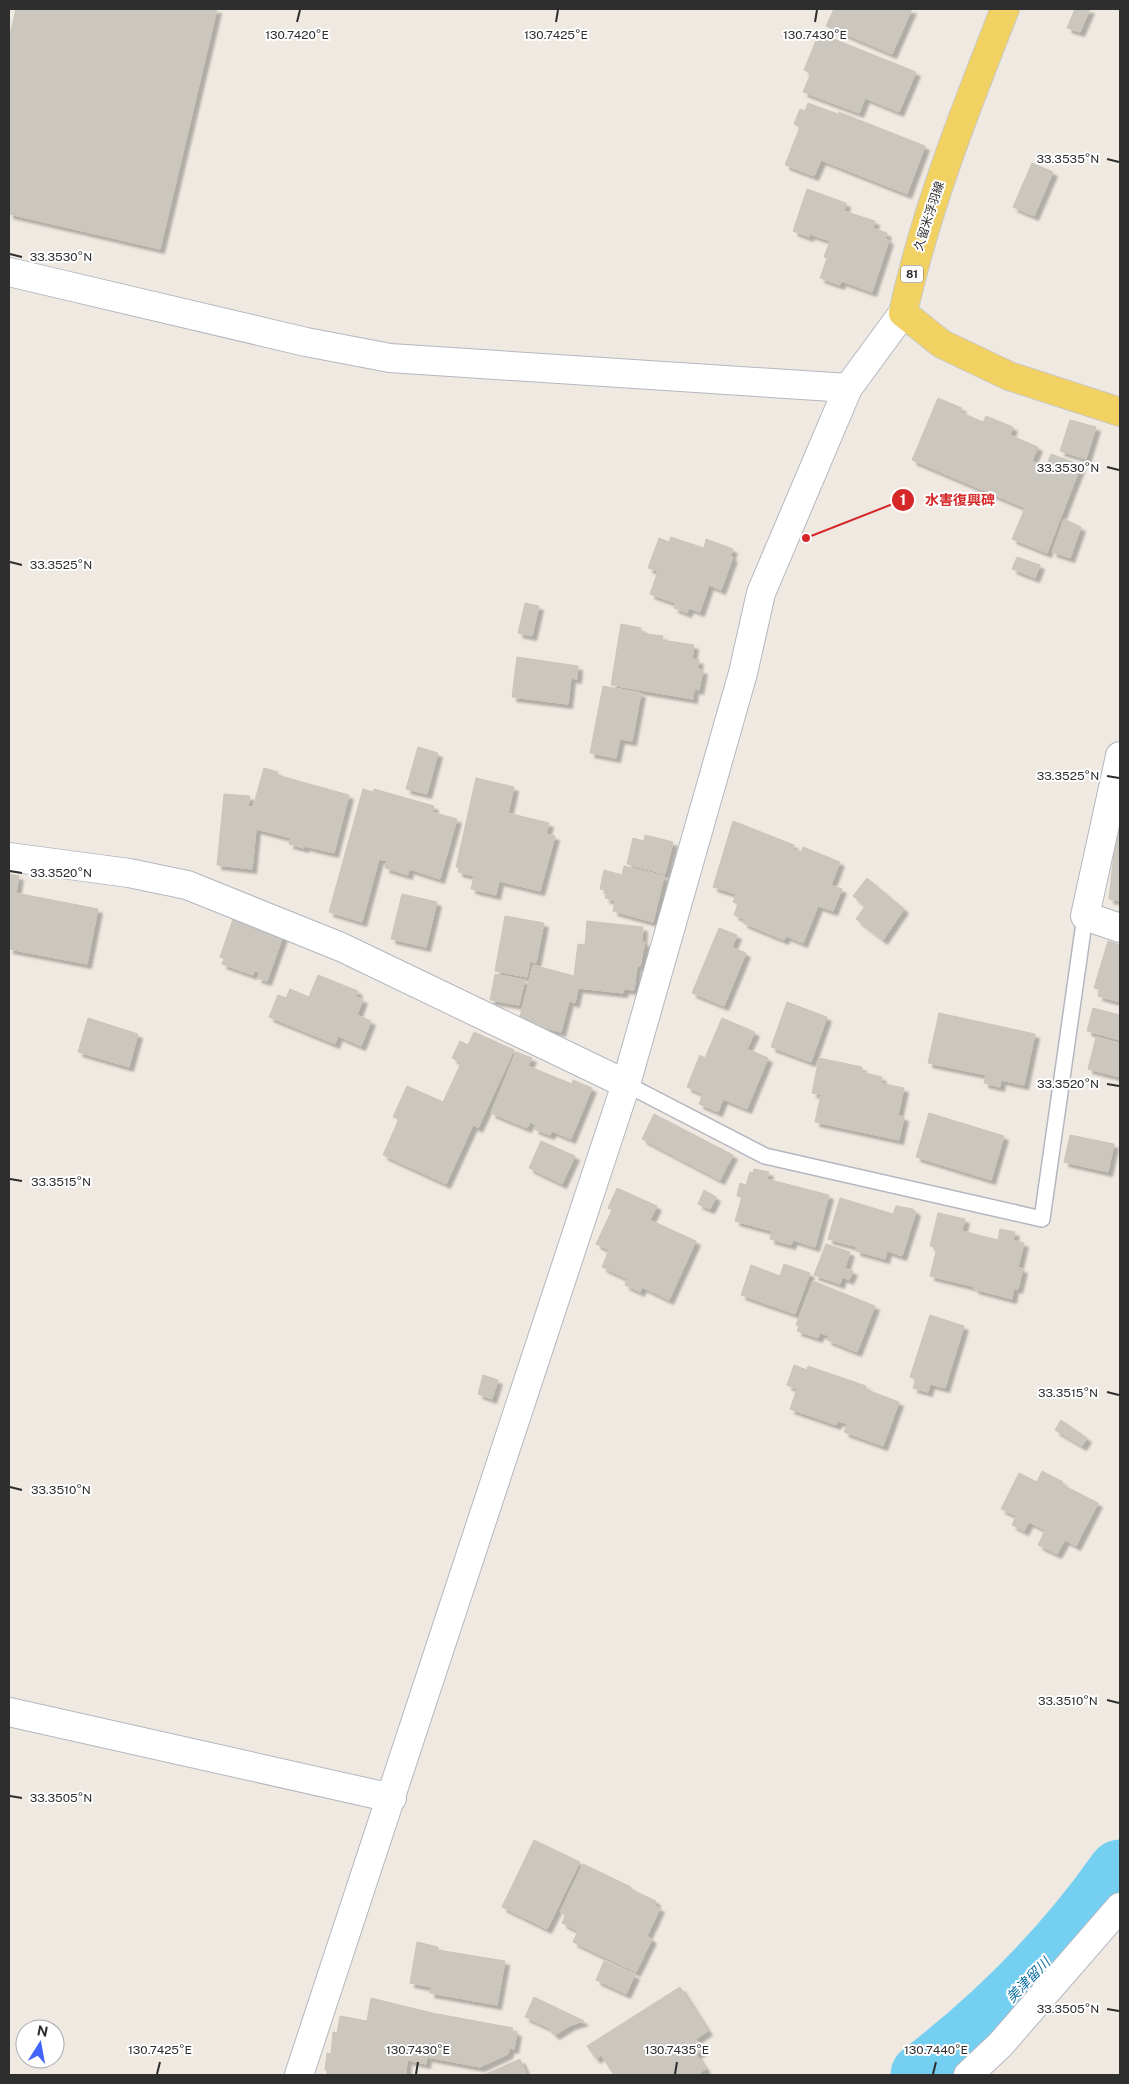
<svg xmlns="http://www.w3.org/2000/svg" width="1129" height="2084" viewBox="0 0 1129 2084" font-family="'Public Sans','Noto Sans JP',sans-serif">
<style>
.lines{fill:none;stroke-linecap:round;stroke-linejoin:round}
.river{stroke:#75cff0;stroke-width:65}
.building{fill:#cbc7bf;stroke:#cbc5ba;filter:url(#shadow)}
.service-casing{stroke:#b4b7c1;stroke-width:18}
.minor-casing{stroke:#b4b7c1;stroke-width:30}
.primary-casing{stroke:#c9c9c9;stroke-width:30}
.service{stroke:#fff;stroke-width:15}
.minor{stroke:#fff;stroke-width:28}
.primary{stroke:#f2d163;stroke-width:28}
.ticks{fill:none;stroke:#2e2e2e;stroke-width:2}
.labels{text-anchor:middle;stroke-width:4;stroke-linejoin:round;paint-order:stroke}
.shield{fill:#fff;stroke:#6d6d6d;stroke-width:1}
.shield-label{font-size:11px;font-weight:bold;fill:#2e2e2e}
.street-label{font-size:12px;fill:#2e2e2e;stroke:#fff}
.water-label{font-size:14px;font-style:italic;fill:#0d6fa3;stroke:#fff}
.ticks-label{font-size:12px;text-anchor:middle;fill:#2e2e2e;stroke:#fff;stroke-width:4;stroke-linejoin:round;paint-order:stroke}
.leader{fill:none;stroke:#d62828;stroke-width:2}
.callout-dot{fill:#d62828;stroke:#fff;stroke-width:2}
.mark-label{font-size:15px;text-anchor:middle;font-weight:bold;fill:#fff}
.callout-label{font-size:14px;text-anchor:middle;font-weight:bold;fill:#d62828;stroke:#fff;stroke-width:4;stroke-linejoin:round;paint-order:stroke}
</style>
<defs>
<filter id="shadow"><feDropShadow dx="4.5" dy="4.5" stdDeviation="1" flood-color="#0004"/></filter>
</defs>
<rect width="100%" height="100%" fill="#efe9e1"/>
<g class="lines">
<!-- river -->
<path class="river" d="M923,2075c74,-57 143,-126 197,-203"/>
</g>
<!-- building -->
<path class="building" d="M16,9h201l-57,240 -151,-35v-175z
M834,9h78l-20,45 -66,-28z
M1075,9h15l-10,23 -13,-4z
M819,33l97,39 -17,40 -34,-14 -6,15 -56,-21 8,-19 -7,-3z
M808,103l30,11 1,-2 86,34 -18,48 -86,-34 -7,16 -29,-11 15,-38 -6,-3 6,-15 5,2z
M1032,163l21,9 -19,44 -21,-9z
M807,189l39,14 -2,8 31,10 -2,7 14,5 -2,6 4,1 -17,52 -31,-11 -1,4 -20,-7 7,-20 -3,-1 6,-16 -20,-7 -1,3 -16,-6z
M938,398l24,10 -2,4 23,10 3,-6 27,11 -3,8 28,12 -6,14 14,6 5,-13 30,11 -34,88 -35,-14 13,-31 -113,-48z
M1070,420l26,7 -10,32 -26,-8z
M1064,519l17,8 -11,31 -18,-6z
M671,537l33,11 2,-9 27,10 -3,8h3l-12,33 -12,-5 -9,27 -11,-4 -2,5 -13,-5 1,-5 -25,-9 8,-23 -10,-3 11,-30 10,4z
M1017,557l23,8 -5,13 -23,-9z
M525,603l14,3 -7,30 -14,-3z
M621,624l20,4v5l22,3 -1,4 32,5 -2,14 7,1 -2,9 6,1 -4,20 -5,-1 -1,10 -82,-14z
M517,657l61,9 -1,13 -6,-1 -3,26 -56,-7z
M603,686l38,7 -9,48 -12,-2 -4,19 -26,-5z
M418,747l20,6 -11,41 -21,-5z
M264,768l14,4 -1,3 72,20 -15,58 -29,-7 -1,2 -15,-4 2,-6 -35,-9 -4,40 -35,-4 7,-71 26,2 -2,11h5z
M476,778l38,9 -6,26 41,10 -3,11 9,2 -15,55 -41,-10 -3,14 -25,-6 3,-13 -16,-4 1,-4 -3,-1z
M363,789l10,3 1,-3 60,17 -2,6 25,7 -17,60 -31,-10 -1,6 -23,-7 2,-7 -8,-2 -17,63 -33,-10z
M1119,806h1v95l-11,-2z
M733,821l61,24 -1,4 8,3 2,-5 37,15 -9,23 11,4 -9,22 -15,-5 -15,37 -17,-7 -2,4 -41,-17 1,-4 -10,-4 4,-11 -5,-2 3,-8 -23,-7z
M645,835l28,7 -8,32 -38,-10 6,-26 11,3z
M624,866l40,10 -11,46 -40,-11 2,-10 -10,-3 2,-7 -7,-2 4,-19 18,5z
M9,874l10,2 -3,17 82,16 -11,55 -78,-15z
M867,878l37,31 -21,31 -27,-21 9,-13 -12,-10z
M402,894l35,8 -11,45 -35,-8z
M505,916l39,7 -8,40 -6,-2 -3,16 -32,-6z
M233,919l50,17 -16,45 -10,-3 3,-6 -6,-1 -1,4 -31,-11 2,-5 -4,-2z
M587,921l56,6 -1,15h3l-5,24h-3l-3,24 -10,-1 -1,4 -45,-5 -3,15 -6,-2 -8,31 -42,-11 14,-56 41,11 4,-32 7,1z
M719,928l18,7 -5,12 14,6 -22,53 -32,-13z
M1108,941l12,4v-2v59l-22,-6 2,-7 -6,-1z
M495,974l30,6 -6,25 -29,-5z
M318,975l40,16 -2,6 7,2 -6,16 14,6 -10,25 -23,-10 -3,8 -66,-27 9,-22 8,3 4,-9 19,8z
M787,1002l40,15 -16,45 -40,-15z
M1093,1008l27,7v25l-33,-9z
M939,1013l96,21 -11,51 -23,-5 -1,7 -16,-4 2,-8 -58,-12z
M88,1018l50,16 -9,33 -51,-15z
M722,1018l33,14 -8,17 21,9 -21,51 -24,-10 -5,13 -19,-8 4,-10 -16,-7 13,-32 5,3z
M474,1032l40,18 -36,78 -5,-3 -27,59 -63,-29 16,-36 -6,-2 14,-31 36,16 18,-39 -9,-5 8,-17 8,4z
M1096,1037l24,7v33l-32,-8z
M516,1052l16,6 -4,8 44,18 1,-4 19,8 -21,51 -19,-8 -2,4 -16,-6 2,-4 -6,-3 -3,6 -36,-15z
M819,1058l43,9 -1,5 21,5 -1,6 23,5 -6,27 6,2 -5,23 -84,-18 6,-28 -9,-1z
M929,1113l75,23 -13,44 -75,-23z
M654,1114l79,41 -13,25 -78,-41z
M1070,1135l44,9 -6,28 -44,-10z
M541,1141l34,15 -13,28 -33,-16z
M754,1169l15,3 -2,7 62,16 -14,52 -22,-7 -2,5 -21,-6 2,-8 -37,-10 7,-24 -5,-1 3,-13 6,2 4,-13 3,1z
M617,1188l40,18 -7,14 46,21 -27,59 -27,-13 -2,5 -15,-7 2,-6 -25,-12 7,-17 -13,-6 16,-34 -4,-2z
M704,1190l12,7 -6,12 -12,-5z
M840,1198l53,16 3,-8 17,3 3,3 -14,44 -15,-5 -2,8 -29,-8 1,-4 -29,-8z
M938,1213l27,6 -3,12 36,9 2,-11 15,3 -2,8 11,3 -6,24 5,2 -5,20 -4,-1 -2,11 -38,-10 1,-2 -45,-11 7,-28 -7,-2z
M826,1244l24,8 -5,16 8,3 -4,9 -7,-3 -2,7 -26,-9z
M784,1264l26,9 -15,41 -54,-19 10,-30 29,11z
M813,1281l62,25 -18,46 -30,-12 2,-4 -9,-3 -2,5 -21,-7 2,-5 -3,-1z
M930,1315l34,11 -19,62 -15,-4 -2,8 -15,-4 3,-9 -6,-2z
M794,1365l13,5 1,-4 58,20 -1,3 34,13 -16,44 -39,-14 4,-8 -10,-3 -2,4 -46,-16 7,-20 -10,-4z
M483,1375l15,5 -6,19 -14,-5z
M1061,1420l26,18 -5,8 -27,-16z
M1042,1471l21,11 -2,2 37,19 -22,43 -11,-6 -8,14 -19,-9 7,-15 -16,-8 -5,9 -12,-6 4,-9 -15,-7 18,-36 18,9z
M534,1840l46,22 -33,67 -45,-22z
M583,1864l48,23 -1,2 26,12 -1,5 5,2 -13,28 5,3 -16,33 -63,-30 5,-11 -16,-8 4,-8 -6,-3z
M417,1942l21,5v3l67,11 -8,44 -67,-12 1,-6 -21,-4z
M604,1961l31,14 -9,19 -30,-14z
M680,1987l28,44 -12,8 7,11 -7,4 10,15 -10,6h-82l-13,-20 -5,4 -9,-13z
M534,1997l50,24 -13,4 -16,10 -8,-8 -22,-10z
M371,1998l61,15 81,15 -1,3 5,1 -3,17 -4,-1 -2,6 -28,13 -53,-10 -1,7 -19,-4 -1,15h-79v-5h-2l2,-17 4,1 2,-22 4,1 3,-17 27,5z
M520,2059l7,16h-43z"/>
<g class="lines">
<defs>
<path id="service" d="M626,1084l139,72 277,63 43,-303"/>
<path id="minor" d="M9,272l297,70 84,16 458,30
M1120,756l-35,160 35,12
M9,857l120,16 58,12 154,62 285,137
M9,1712l383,86
M299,2075l327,-991 117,-411 18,-80 87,-205 55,-75
M968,2075l32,-30 120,-138"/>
<path id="primary" d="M1005,9c-39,99 -79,199 -102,304l39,31 67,32 111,36"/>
</defs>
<!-- service casing -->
<use href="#service" class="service-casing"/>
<!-- minor casing -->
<use href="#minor" class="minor-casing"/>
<!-- primary casing -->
<use href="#primary" class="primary-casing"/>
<!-- service -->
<use href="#service" class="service"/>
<!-- minor -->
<use href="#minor" class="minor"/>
<!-- primary -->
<use href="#primary" class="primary"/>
</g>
<!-- ticks -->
<path class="ticks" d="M297,22l3,-12M556,22l2,-12M815,22l2,-12M1107,159l12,3M10,254l12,3M1107,467l12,3M10,562l12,3M1107,776l12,2M10,871l12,2M1107,1084l12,2M10,1179l12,2M1107,1392l12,3M10,1487l12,3M1107,1700l12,3M10,1796l12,2M1107,2009l12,2M157,2074l3,-12M416,2074l2,-12M675,2074l2,-12M933,2074l3,-12"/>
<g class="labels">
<!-- shield labels -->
<rect class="shield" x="901" y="265.5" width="22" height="17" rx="4"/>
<g class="shield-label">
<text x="912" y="278">81</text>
</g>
<!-- street labels -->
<g class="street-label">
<text transform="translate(929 216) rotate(-72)" y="4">久留米浮羽線</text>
</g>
<!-- water labels -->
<g class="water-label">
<text transform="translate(1028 1980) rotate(-46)" y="5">美津留川</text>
</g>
</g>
<g class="ticks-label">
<text x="297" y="39">130.7420°E</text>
<text x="556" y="39">130.7425°E</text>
<text x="815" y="39">130.7430°E</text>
<text x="1068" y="163">33.3535°N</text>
<text x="61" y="261">33.3530°N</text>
<text x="1068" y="472">33.3530°N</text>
<text x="61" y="569">33.3525°N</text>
<text x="1068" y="780">33.3525°N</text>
<text x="61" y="877">33.3520°N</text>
<text x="1068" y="1088">33.3520°N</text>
<text x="61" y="1186">33.3515°N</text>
<text x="1068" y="1397">33.3515°N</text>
<text x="61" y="1494">33.3510°N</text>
<text x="1068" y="1705">33.3510°N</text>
<text x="61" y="1802">33.3505°N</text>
<text x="1068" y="2013">33.3505°N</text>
<text x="160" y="2054">130.7425°E</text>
<text x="418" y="2054">130.7430°E</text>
<text x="677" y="2054">130.7435°E</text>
<text x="936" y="2054">130.7440°E</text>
</g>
<!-- callouts -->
<path class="leader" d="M806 538L903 500"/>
<g class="callout-dot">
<circle cx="806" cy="538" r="5"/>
<circle cx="903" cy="500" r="12"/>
</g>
<g class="mark-label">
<text x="903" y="505">1</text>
</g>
<g class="callout-label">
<text x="960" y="505">水害復興碑</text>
</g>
<!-- border -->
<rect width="1129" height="2084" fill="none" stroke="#2e2e2e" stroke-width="20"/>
<!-- north arrow -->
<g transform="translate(40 2044) rotate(11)"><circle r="24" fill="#ffffff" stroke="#ababab"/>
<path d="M0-4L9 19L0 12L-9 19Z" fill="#4264fb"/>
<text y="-8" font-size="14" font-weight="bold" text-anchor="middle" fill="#2e2e2e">N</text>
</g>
</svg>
